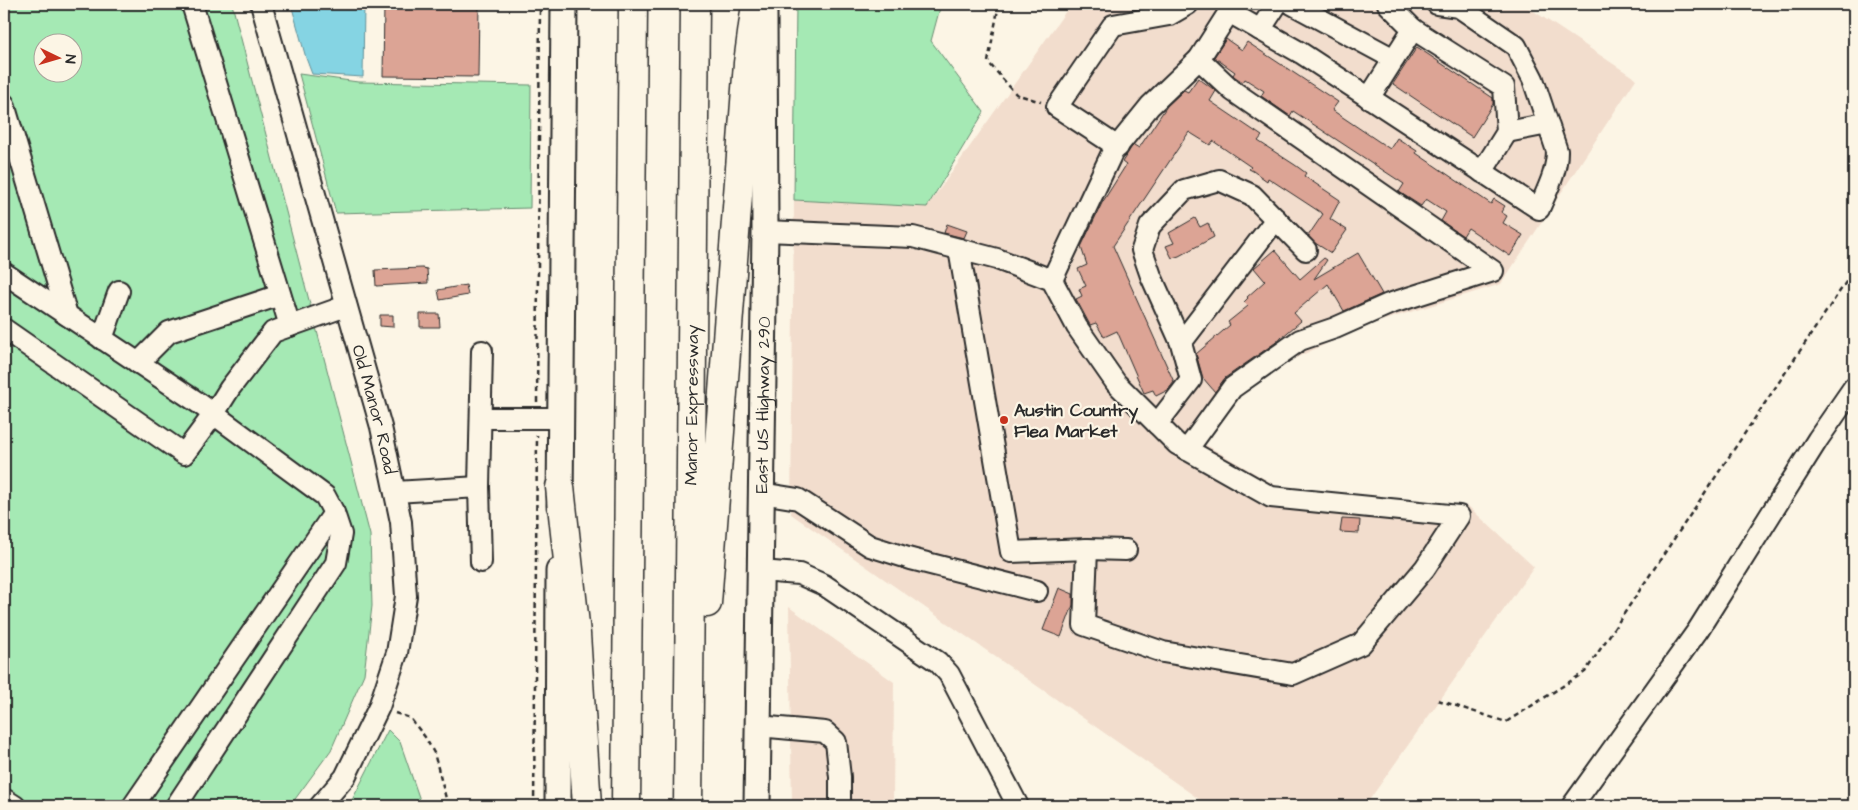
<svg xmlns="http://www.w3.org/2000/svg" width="1858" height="810" viewBox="0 0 1858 810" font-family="'Architects Daughter',sans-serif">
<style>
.built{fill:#f2ddcd}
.green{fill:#a5e9b4;stroke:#688a70;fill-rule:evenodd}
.water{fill:#85d4e3;stroke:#619099}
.building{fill:#dca495;stroke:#2b2b2b}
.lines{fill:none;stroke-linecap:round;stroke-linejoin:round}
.minor-casing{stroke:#2b2b2b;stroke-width:24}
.major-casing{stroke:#2b2b2b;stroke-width:29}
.highway-casing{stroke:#2b2b2b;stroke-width:31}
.path{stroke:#2b2b2b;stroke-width:2.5;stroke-dasharray:5 4;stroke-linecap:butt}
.minor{stroke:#fcf5e5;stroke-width:20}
.major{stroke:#fcf5e5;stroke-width:25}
.highway{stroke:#fcf5e5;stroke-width:28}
.poi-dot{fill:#c8321e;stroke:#fcf5e5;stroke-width:2}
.labels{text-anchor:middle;stroke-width:4.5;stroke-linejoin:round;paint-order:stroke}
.street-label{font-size:18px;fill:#2b2b2b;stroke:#fcf5e5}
.poi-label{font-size:18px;font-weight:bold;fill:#2b2b2b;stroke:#fcf5e5;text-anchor:start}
</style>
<rect width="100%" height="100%" fill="#fcf5e5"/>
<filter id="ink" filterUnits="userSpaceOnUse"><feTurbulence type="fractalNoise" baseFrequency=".02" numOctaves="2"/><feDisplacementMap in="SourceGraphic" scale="10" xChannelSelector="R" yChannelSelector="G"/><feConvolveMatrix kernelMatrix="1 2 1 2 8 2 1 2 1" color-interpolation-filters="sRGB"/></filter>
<g filter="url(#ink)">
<!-- built -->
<path class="built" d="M1071,4h452l113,75 -135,205 -136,42 -76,35 -58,38 -30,43 84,49 31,6 152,9 66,61 -169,239h-156l-418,-292 3,-314 133,7z
M789,607l105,75 -1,124h-101z"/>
<!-- green -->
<path class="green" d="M4,4h228l138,531 2,71 -8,68 -33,76 -41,56h-286zM42,42h30v30h-30z
M796,4h145l-10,37 53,71 -57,95 -133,-7z
M299,74l59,8 173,3 -1,123 -194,5z
M388,730l12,12 22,64h-73z"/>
<!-- water -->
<path class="water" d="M291,4h73l-1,73 -51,-3 -6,-16z"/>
<!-- building -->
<path class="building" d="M384,4h95l-1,73 -95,-1z
M1226,39l16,11 5,-8 91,60 -6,8 58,39 7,-11 20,13 -1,2 75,51 3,-5 11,7 -4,6 6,4 -4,7 20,12 -13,21 -42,-28 -5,8 -22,-15 5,-9 -20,-13 -5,7 -22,-14 5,-8 -111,-73 -3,5 -29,-20 3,-5 -19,-12 -2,3 -8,-5 -2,-2 2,-3 -21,-15z
M1417,47l76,51v6l-21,33 -79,-53z
M1198,78l18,13 -6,10 52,35 -4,5 37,24 11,8 -2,3 36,24 -10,19 17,11 -16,23 -16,-10 -7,-7 15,-22 -55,-36 -1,3 -14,-10 -4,-2 2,-2 -38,-26 -3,4 -21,-13 -76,114 61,136 -6,8 -12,6 -3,-6 -9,3 -27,-62 -13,6 -8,-14 -6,2 -14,-26 6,-3 -3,-7 7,-3 -8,-17 9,-4 -6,-18 21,-44 24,-38 -4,-3 9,-14 3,-3 5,3 28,-42 17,-16 4,2z
M1195,218l5,9 8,-4 6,14 -35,19 -7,2 -6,-12 8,-3 -5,-10z
M947,224l20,7 -3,7 -20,-5z
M1275,250l25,29 24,-21 3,2 -13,19 44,-26 24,41 -38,17 -16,-27 -34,29 7,8 -26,22 -50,35 -10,14 -12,-14 -7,-24 34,-29 -2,-3 20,-16 -4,-4 4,-4 -1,-1 18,-16 -11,-13z
M422,268l5,1 1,14 -52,3 -1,-16z
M466,285l2,10 -28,5 -2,-10z
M420,314h19l1,13h-20z
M380,315h13v12l-13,-1z
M1342,519l18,1 -1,13 -19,-1z
M1059,588l14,6v11l-12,32 -18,-7z"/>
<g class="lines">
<defs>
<g id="minor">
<path d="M192,4l98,322"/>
<path id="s1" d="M261,4l120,423 20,95 5,74 -9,57 -18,54 -34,70 -25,29"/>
<path d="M1292,4l102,55"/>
<path d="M1388,4l25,25"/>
<path d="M1260,30l17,-26"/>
<path d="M1369,98l44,-69 91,58 3,45 -25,40"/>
<path d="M4,104l63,211"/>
<path d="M1507,132l41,-8"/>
<path d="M1118,147l-61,-40 56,-82 56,-10 19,-11"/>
<path d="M765,231l148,6 84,22 55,21 25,47 39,56 61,61 94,53 188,19 -34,52 -64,76 -68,30 -130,-22 -79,-27 3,-76"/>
<path d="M959,249l52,303 76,-3 39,1"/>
<path d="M4,273l196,131 125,92 9,17 7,21 -5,29 -160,243"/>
<path d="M1052,280l60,-127 38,-47 49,-47 30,-47 72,41 238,156c8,-19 18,-37 18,-58l-24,-72 -17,-33 -57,-39 -22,-3"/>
<path d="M4,329l180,125 29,-39 17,-27 43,-56 73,-26"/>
<path d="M102,339l17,-48"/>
<path d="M1181,343l95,-124"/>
<path d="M138,363l31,-31 111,-37"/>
<path d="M481,418h79"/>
<path d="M1157,424l34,-44 -10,-37 -30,-67 -9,-26 8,-24 34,-36 35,-10 33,15 54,55"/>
<path d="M1187,450l45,-62 68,-48 35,-12 54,-24 104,-33 -260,-180 -34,-32"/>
<path d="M479,487l3,-136"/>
<path d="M395,492l84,-5 2,75"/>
<path d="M761,493l37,6 72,47 41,13 126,32"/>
<path d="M760,571l39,3 25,11 114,77 11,12 69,132"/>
<path d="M758,726l67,6 11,10 4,35v29"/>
<path d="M4,799l11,7"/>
<path d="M133,806l201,-293"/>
<path d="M1572,806l126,-176 120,-191 36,-52"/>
</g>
<g id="major">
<path d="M560,506l4,-502"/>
<path d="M558,806l1,-235"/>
<path id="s2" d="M757,806l8,-575 -1,-220"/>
</g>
<g id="highway">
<path d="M560,487l16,147 11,172"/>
<path d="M707,603l41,-540 8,-59"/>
<path d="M626,806l7,-802"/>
<path id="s3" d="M688,806l7,-802"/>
</g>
</defs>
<!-- minor casing -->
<use href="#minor" class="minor-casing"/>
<!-- major casing -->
<use href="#major" class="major-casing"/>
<!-- highway casing -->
<use href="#highway" class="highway-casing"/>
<!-- path -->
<path class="path" d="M999,4l-11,58 28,32 25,8
M537,402l3,-398
M1438,700l68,22 79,-50 269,-402
M395,713l15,5 15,19 9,16 14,53
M534,806l3,-371"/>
<!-- minor -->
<use href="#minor" class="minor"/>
<!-- major -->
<use href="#major" class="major"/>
<!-- highway -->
<use href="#highway" class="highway"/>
</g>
</g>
<!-- markers -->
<circle class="poi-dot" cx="1004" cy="420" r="5"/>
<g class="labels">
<!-- street labels -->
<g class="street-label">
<text dy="6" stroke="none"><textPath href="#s3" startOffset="401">Manor Expressway</textPath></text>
<text dy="6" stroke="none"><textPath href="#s2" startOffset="401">East US Highway 290</textPath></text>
<text dy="6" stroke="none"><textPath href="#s1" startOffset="421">Old Manor Road</textPath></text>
</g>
<!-- poi labels -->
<g class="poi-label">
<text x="1014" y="416">Austin Country<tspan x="1014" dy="21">Flea Market</tspan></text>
</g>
</g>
<!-- margin -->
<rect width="1858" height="810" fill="none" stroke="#fcf5e5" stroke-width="20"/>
<rect x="10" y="10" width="1838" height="790" fill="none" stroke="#2b2b2b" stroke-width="2" filter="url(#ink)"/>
<!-- north arrow -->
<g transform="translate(58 58) rotate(95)"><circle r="24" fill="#fcf5e5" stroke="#a8a49b"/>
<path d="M0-4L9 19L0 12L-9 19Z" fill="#c8321e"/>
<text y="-8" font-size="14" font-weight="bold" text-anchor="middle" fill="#2b2b2b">N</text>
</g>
</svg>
